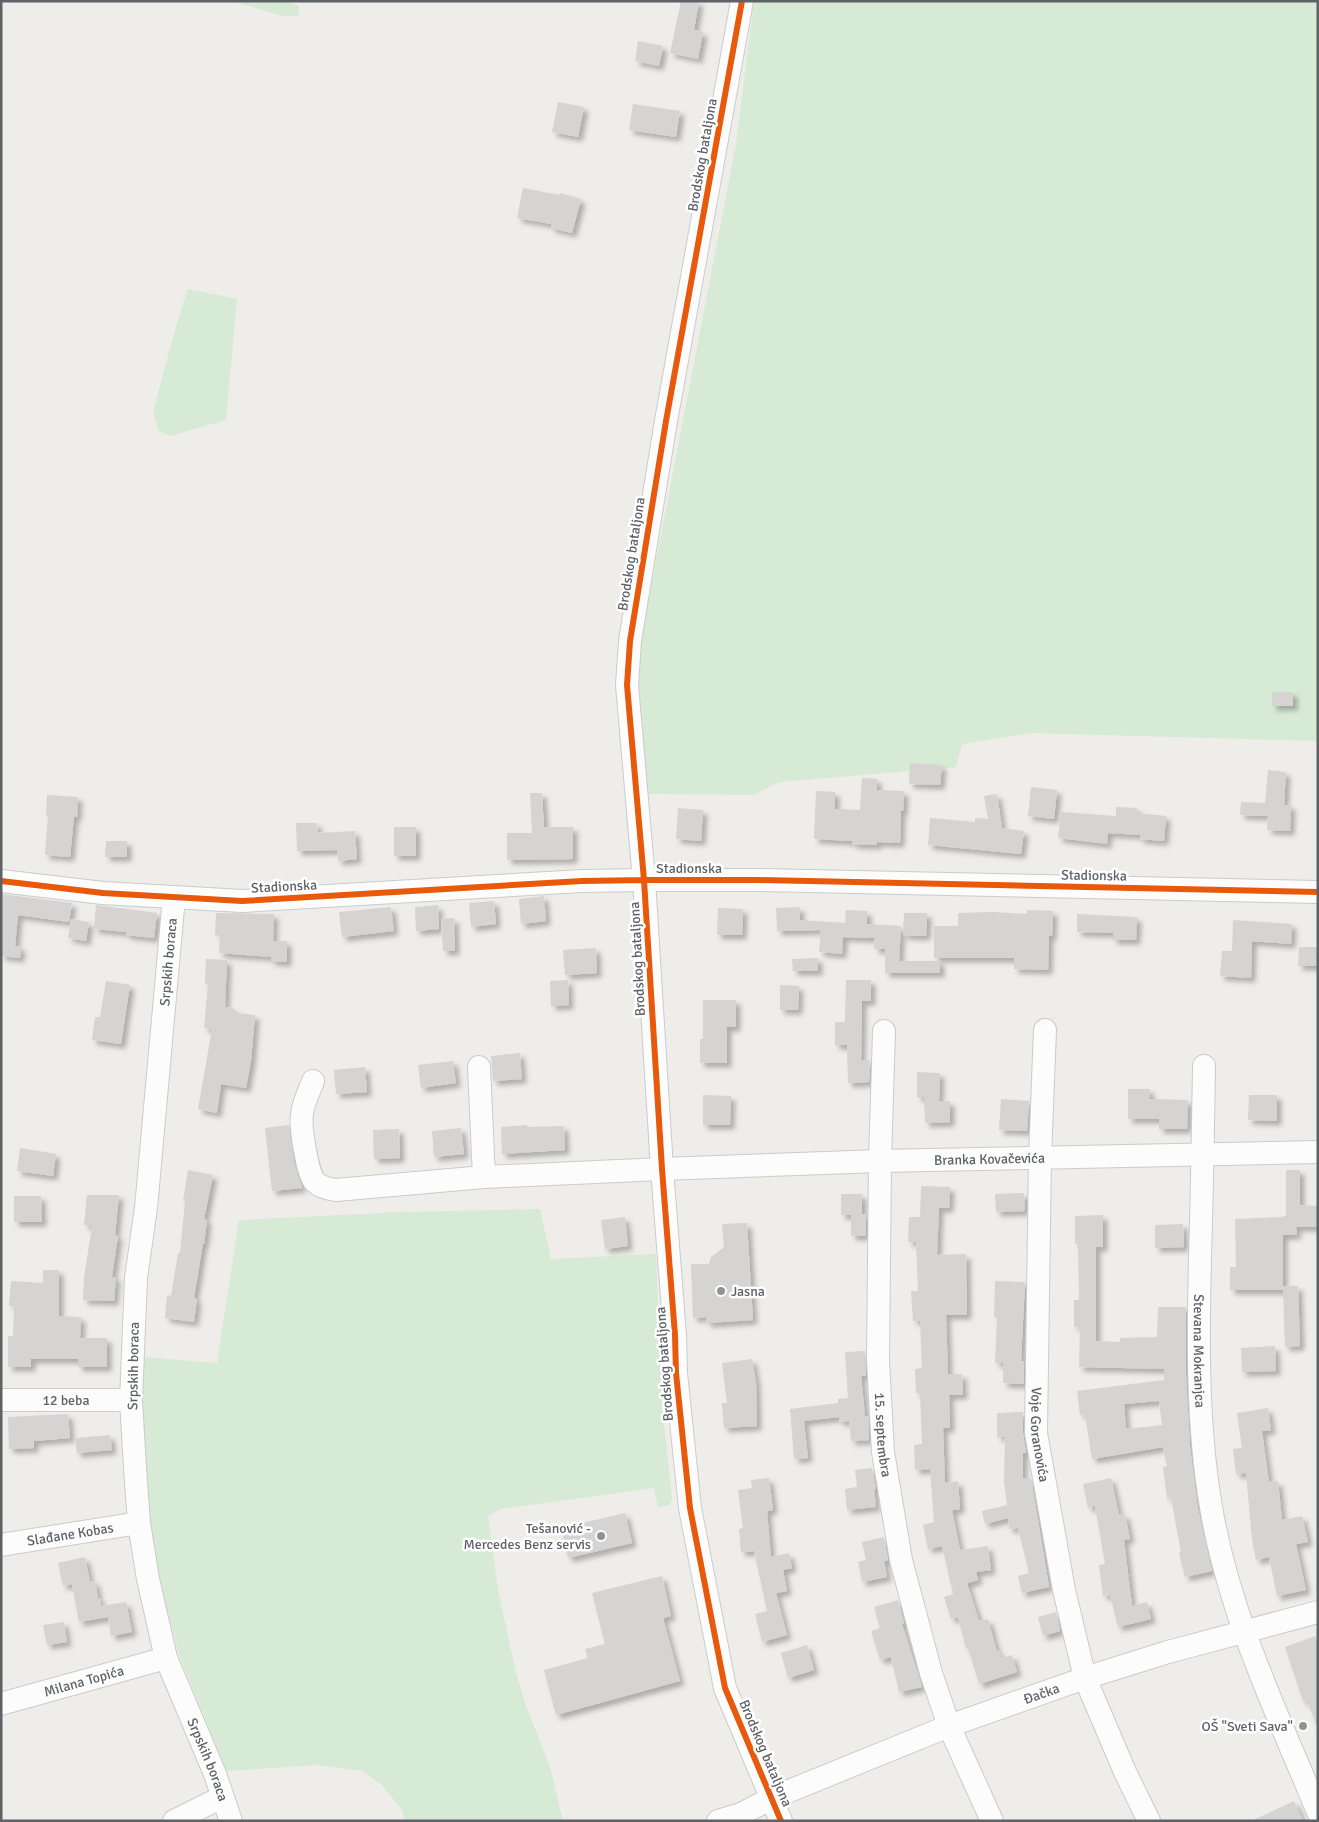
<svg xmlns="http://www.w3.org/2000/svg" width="1319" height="1822" viewBox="0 0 1319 1822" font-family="Signika,sans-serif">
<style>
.green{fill:#d7ead5}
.building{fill:#d5d4d2;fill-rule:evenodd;filter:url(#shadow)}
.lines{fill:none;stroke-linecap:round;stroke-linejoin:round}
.minor-casing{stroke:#cacbcb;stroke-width:24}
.minor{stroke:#fcfcfc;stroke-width:22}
.cycleway-casing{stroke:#fff;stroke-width:9}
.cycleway{stroke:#e8590c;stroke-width:6}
.poi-dot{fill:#909394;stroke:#fff;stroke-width:2}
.labels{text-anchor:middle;stroke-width:5;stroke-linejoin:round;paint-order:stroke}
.street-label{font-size:14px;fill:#5e6267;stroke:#fff}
.poi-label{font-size:14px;fill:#5e6267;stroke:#fff;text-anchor:end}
</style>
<defs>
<filter id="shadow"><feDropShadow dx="4.5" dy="4.5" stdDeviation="2.5" flood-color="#0004"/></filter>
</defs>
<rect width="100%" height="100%" fill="#eeede9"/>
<!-- green -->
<path class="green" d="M232,1h56l11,5v10h-16z
M754,1h564v740l-287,-8 -69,11 -6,23 -177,15 -25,13 -109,-1 -7,-71 -1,-63 99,-516z
M188,289l49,10 -11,121 -56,16 -12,-6 -5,-19 26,-95z
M540,1209l11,50 105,-5 6,152 10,92 -2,7 -12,2 -4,-19 -154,21 -12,7 10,74 18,83 10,33 24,61 13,54h-158l-3,-11 -20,-25 -20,-14 -44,-6 -91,6 -48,-116 -16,-62 -15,-78 -7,-113 1,-45 75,6 22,-143 163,-8z"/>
<!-- building -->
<path class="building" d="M681,1h18l-5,29 9,2 -5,27 -28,-6z
M638,41l25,5 -4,20 -24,-5z
M558,102l26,5 -6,30 -26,-5z
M633,104l47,7 -4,26 -47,-7z
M523,188l36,7 1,-2 21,6 -9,34 -21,-5v-4l-34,-6z
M1272,692h21v14h-21z
M910,763l32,2 -2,20 -31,-1z
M1268,770l18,2 -2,33h7l-1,26 -23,-1 1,-14 -28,-1 1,-13 24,1z
M862,778l15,1v11l27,1 -1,20h-2l-1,32 -23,-1v3l-25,-1v-3l-38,-2 2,-48 19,1v17l25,1z
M1031,787l26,3 -3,29 -26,-3z
M530,793h12l2,34h29v32l-66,1v-27h25z
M997,794l5,34 22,3 -3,23 -93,-9 2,-27 45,4v-4l13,1 -4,-23z
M47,795l31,2 -1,20h-3l-4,40 -25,-2 3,-39 -2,-1z
M1116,807l21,1v5l29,3 -2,25 -24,-2v-4l-32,-2 -1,11 -49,-6 3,-26 55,4z
M678,808l25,2 -2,31 -25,-2z
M296,823h21l1,10 37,-2 2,28 -19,2 -1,-11 -40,1z
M394,827h22v29h-22z
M106,841h21v16h-22z
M1,894l71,9 -3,19 -51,-7 -3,31 6,1 -1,11 -19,-2z
M544,896l2,25 -25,3 -2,-25z
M494,901l2,23 -25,3 -2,-24z
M96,905l61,8 -3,25 -28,-3v-3l-32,-3z
M438,905l1,24 -23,2 -1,-24z
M391,907l3,24 -52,6 -3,-25z
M800,907v13l45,3 1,-13 21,1v13l34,2 -2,35h41v12h-55v-24h-11l1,-11 -32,-1 -1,17 -23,-2 2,-22 -44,1 -1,-23z
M718,908l25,1 -1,26h-25z
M1027,910l26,1 -1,25h-3l-1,34 -34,-1v-11h-80v-32h24v-13l35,-1 34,2z
M216,913l58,1 -1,27h14v21l-16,-1v-4l-52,-4 1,-18h-5z
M904,913h23l-1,23 -23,-1z
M1077,914l60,3 -1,23h-23v-7l-36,-1z
M454,918l1,33h-12l-2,-32z
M71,919l18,3 -3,19 -18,-3z
M1233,920l59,4 -1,20 -39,-3 -1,37 -31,-2 2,-25h10z
M1299,947h19v19h-20z
M596,948l1,25 -32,2 -2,-25z
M818,958v13h-25l-1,-12z
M206,959l21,1 -2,47 10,2v4l20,2 -4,46 -5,27 -25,-4 -4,29 -19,-4 14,-80 -8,-1 4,-43 -3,-1z
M568,980l1,25 -18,1 -1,-25z
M846,980h25v21h-9l-1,60 9,-1 -1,22 -21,1 -1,-38h-12v-23h10z
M106,981l24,4 -9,59 -29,-4 3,-23h5z
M780,985l19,1 -1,24h-18z
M703,1000h33v27h-9v36h-27v-24h3z
M520,1053l2,26 -29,2 -2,-25z
M453,1061l3,22 -35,5 -3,-23z
M365,1067l2,25 -31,2 -2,-24z
M917,1072l23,1 -1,28h11v21l-25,1 -1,-26h-7z
M1128,1089h22l-1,10 39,1 -1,29h-28v-10h-31z
M703,1095l28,1 -1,29h-27z
M1249,1095h28v26l-29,-1z
M1001,1099l28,2 -2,30 -28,-1z
M289,1125l5,37 8,26 -30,3 -7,-63z
M527,1125v2l37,-1 1,24 -63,4 -1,-27z
M461,1128l3,26 -30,3 -2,-26z
M399,1129l1,29 -26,1 -1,-29z
M20,1148l36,6 -3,22 -36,-5z
M188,1170l25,5 -9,44 3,1 -3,24 -1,-1 -9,55 3,1 -3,23 -29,-4 2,-23 4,1 7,-43h2l5,-52h-2z
M1286,1170h14v35l18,1v21h-22l1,8h-14v51h15l2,60 -15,1 -2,-57h-53v-23h6l-1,-48 48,-2v-1h3z
M921,1186l29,1 -1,21h-10l-2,47 29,-1 1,61h-21l2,59h14l1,21h-14l1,33h-7l2,55 13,-2 2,28 -8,1 8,40 28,-4 3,24 -15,2 2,8 -11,3 12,38 9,-2 9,33 2,-1 2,7 11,-3 5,17 -38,12 -11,-36 -2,1 -8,-32 -7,2 -7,-22 9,-3 -11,-48 -14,3 -5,-24 11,-3 -4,-53 -15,1 -1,-25 8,-1 -2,-51h-4l-1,-24 7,-1 -2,-47h-7l-2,-30h7l-2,-49h-8l1,-25h11z
M1024,1193l1,18 -29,1 -1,-18z
M841,1194h21v20h4v22h-15v-21h-10z
M87,1195h32l-4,40 3,1 -6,41h4l-2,24 -31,-1 1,-22 8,-52 -8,-1z
M14,1196h27l1,26h-28z
M1103,1215v32h-7v94l24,1v-4l37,-1 1,-30h28v69l4,71 8,62 14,62 -27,6 -6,-24 2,-1 -10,-55 -4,1 -4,-31 4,-1 -4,-19 -71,12 -7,-45 -5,1 -3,-24 87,-11v-11l-85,-2 1,-40h-6v-27h5l-1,-56h-3v-28zM1159,1401l3,24 -36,4 -2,-25z
M625,1217l3,29 -23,3 -4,-29z
M747,1223l6,97 -46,3 -1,-6 -13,1 -2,-54h18l2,-7 13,-10 -2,-23z
M1183,1224l1,23 -29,1v-23z
M43,1270h16v46l22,1 -1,21h27v29h-29v-8h-47v8h-23v-31h5l1,-30h-5l2,-25 32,2z
M995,1281l30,1 -4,79h3v23l-21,-1v-20h-8l2,-46h-3z
M1275,1346l1,25 -34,1 -1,-24z
M865,1351l1,25h-5l4,40h3l1,24 -18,1 -2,-20 -9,1 -1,-5 -35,4 4,37 -14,1 -4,-50 48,-6v-4l10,-1 -3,-46z
M752,1359l4,23 1,44 -33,2 -2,-25h5l-5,-40z
M1268,1408l3,22 -9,1 7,51 9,-1 4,39 20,-4 6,26 -12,2 10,46 -29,6 -8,-39 -13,3 -4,-21 -6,-66 -10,1 -3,-25 9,-1 -5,-35z
M1023,1412v21l3,20h-3v26l8,-1 18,109 -27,6 -4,-17 11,-3 -11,-45 -9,1 -1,-11 -23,6 -3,-13 25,-6 -3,-24 1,-44h-8v-24z
M68,1414l2,24 -36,3v7l-25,1 -1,-32z
M110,1435l2,15 -35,3 -2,-15z
M872,1468l4,21h-2l2,18 -29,3 -2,-21 12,-2 -2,-17z
M769,1478l4,32 -6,1 4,46 18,-4 3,15 -9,2 4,21 -11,2 11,42 -25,7 -7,-28 12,-3 -13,-60 -13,1 -2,-23 4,-1 -5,-38 14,-2 -1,-8z
M1111,1478l8,37 6,-1 5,25 -6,1 8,66 15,-4 4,17 -33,8 -8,-32 -7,1 -4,-31 6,-1 -10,-58 -7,2 -5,-24z
M625,1513l7,30 -64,15 -7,-30z
M884,1537l4,23 -4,1 3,16 -25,5 -4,-20 8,-2 -4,-18z
M85,1557l5,25 5,-1 3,17h2l1,8 25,-4 6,30 -21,4 -3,-19 -29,5 -7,-38 -9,2 -5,-23z
M662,1576l9,40 -8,2 17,63 -124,34 -12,-45 44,-12 -3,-9 20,-5 -13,-51z
M898,1600l6,23 -2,1 20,63 -23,5 -8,-35 -11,3 -9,-29 9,-3 -6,-21z
M1056,1612l4,19 -17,5 -5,-19z
M64,1622l3,20 -20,3 -4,-20z
M1315,1636l3,7v81h-2l-9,-24 -4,1 -18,-54z
M807,1645l7,25 -26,8 -7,-25z
M1294,1801l9,20h-52z"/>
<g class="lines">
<defs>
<g id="minor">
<path d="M742,1l-76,420 -36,220 -3,44 17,195 18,289 13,166 1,38 14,135 35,180 56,133"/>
<path d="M1,881l102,12 139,8 340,-20 62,-1h113l561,12"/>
<path id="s1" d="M174,897l-28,311 -10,70 -5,122 4,68 4,55 9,56 18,79 49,116 16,47"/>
<path id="s2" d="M1045,1030l-5,127 -4,276 28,157 21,88 40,94 24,49"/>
<path id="s3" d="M884,1031l-4,130 -2,200 5,91 18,108 30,113 18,53 43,95"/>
<path id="s4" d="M1204,1066c-1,64 -2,128 -4,192 -2,83 -3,167 11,249 18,107 66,206 107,305"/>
<path d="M479,1067l5,110"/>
<path id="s5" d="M313,1081c-4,11 -10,22 -11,33 -2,12 5,59 13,68 5,5 14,7 21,8l148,-13 178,-8 218,-8 438,-9"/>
<path id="s6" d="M1,1400h130"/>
<path id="s7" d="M1,1545l138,-22"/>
<path id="s8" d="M1,1704l165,-46"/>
<path d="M174,1821l48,-24"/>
<path id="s9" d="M718,1821l23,-7 31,-16 177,-72 136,-48 83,-26 150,-40"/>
</g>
</defs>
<!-- minor casing -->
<use href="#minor" class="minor-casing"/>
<!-- minor -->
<use href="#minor" class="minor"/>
<defs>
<path id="cycleway" d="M742,1l-76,420 -36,220 -3,44 17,195 18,289 13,166 1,38 14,135 35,180 56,133
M1,881l102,12 139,8 340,-20 62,-1h113l561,12"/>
</defs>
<!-- cycleway casing -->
<use href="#cycleway" class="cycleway-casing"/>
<!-- cycleway -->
<use href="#cycleway" class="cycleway"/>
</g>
<!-- markers -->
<g class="poi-dot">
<circle cx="721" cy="1291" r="5"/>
<circle cx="601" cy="1536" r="5"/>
<circle cx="1303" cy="1726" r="5"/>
</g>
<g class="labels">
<!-- street labels -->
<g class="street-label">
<text transform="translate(702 155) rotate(-80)" y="5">Brodskog bataljona</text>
<text transform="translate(631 554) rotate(-81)" y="5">Brodskog bataljona</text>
<text x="689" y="873">Stadionska</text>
<text transform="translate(1094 875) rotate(1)" y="5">Stadionska</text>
<text transform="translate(284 886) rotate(-3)" y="5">Stadionska</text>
<text transform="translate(637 959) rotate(-93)" y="5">Brodskog bataljona</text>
<text transform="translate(168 962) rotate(-85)" y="5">Srpskih boraca</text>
<text dy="5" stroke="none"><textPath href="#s5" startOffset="782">Branka Kovačevića</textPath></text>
<text dy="5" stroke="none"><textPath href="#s4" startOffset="285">Stevana Mokranjca</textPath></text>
<text transform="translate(664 1364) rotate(-94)" y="5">Brodskog bataljona</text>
<text transform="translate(133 1366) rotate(-89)" y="5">Srpskih boraca</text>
<text dy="5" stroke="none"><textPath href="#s6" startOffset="65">12 beba</textPath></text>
<text dy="5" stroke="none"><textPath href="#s3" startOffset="404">15. septembra</textPath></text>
<text dy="5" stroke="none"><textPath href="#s2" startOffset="405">Voje Goranovića</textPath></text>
<text dy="5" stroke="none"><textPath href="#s7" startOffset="70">Slađane Kobas</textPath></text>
<text dy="5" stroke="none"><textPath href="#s8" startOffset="86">Milana Topića</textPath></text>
<text dy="5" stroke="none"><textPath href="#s9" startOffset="348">Đačka</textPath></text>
<text transform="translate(766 1753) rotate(67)" y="5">Brodskog bataljona</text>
<text dy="5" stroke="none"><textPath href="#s1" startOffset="876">Srpskih boraca</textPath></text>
</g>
<!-- poi labels -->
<g class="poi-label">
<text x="731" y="1296" text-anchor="start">Jasna</text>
<text x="591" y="1533">Tešanović -<tspan x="591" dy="16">Mercedes Benz servis</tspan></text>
<text x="1293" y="1731">OŠ "Sveti Sava"</text>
</g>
</g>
<!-- border -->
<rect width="1319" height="1822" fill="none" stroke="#5e6267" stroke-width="5"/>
</svg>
